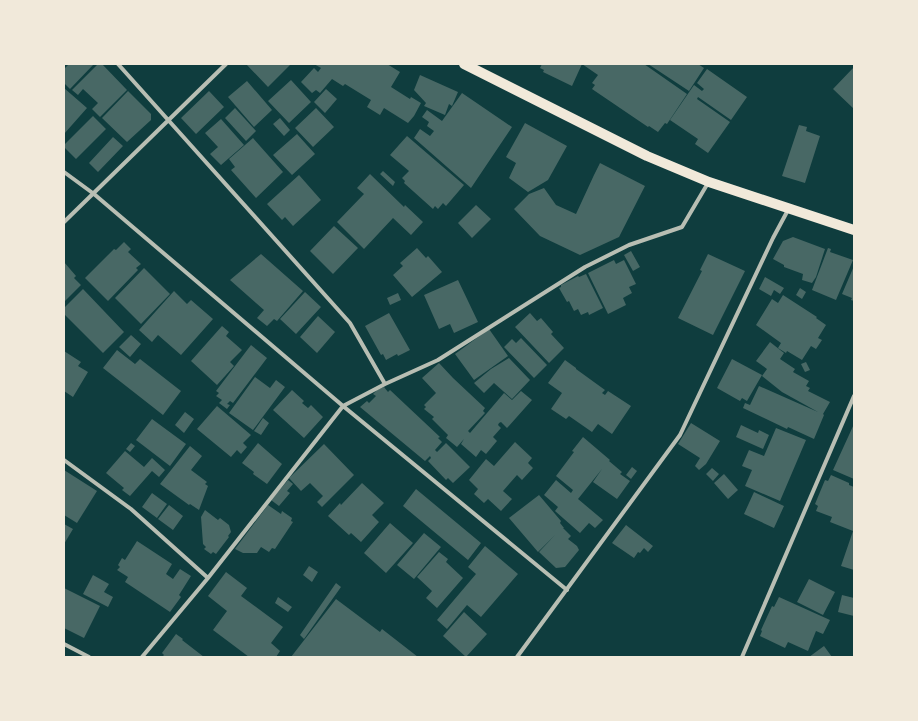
<svg xmlns="http://www.w3.org/2000/svg" width="918" height="721" viewBox="0 0 918 721" font-family="Manrope,sans-serif">
<style>
.building{fill:#486865}
.lines{fill:none;stroke-linecap:round;stroke-linejoin:round}
.minor{stroke:#b8beb3;stroke-width:4}
.primary{stroke:#f1e9da;stroke-width:10}
</style>
<rect width="100%" height="100%" fill="#0f3d3e"/>
<!-- building -->
<path class="building" d="M69,64h25l-24,25 -6,-6v-14z
M98,64h4l25,26 -27,27 -8,-8 6,-6 -15,-14 -5,6 -6,-5z
M246,64h45l-23,23z
M314,64h73l13,8 -9,15 19,12 1,-2 10,6 -7,13 -6,7 -24,-15 -4,7 -13,-8 4,-7 -26,-16 -2,2 -11,-7 -12,14 -4,-3 -4,3 -11,-11 13,-14 4,4 3,-4z
M542,64h102l43,30 -20,30 -2,-1 -7,9 -9,-6 -1,1 -56,-38 3,-4 -3,-2 6,-8 -16,-11 -10,22 -29,-14 1,-2 -4,-2z
M648,64h50l6,4 -15,23z
M854,67v42l-21,-20z
M707,69l40,28 -16,23 -33,-23 -1,2 33,23 -22,31 -13,-9 3,-5 -28,-19 24,-35 8,6 2,-2 -7,-6z
M420,75l38,17 -6,14 -3,-2 -4,11 -21,-9 2,-3 -12,-13z
M291,80l20,22 -22,21 -21,-22z
M247,81l25,29 -18,17 -26,-30z
M64,88l23,20 -23,26z
M326,89l11,10 -12,14 -11,-11z
M128,91l23,23v6l-24,22 -25,-24z
M209,91l15,16 -28,27 -15,-16z
M462,93l50,34 -41,61 -57,-50 6,-9 10,7 4,-5 -7,-5 2,-4 -7,-5 5,-7 15,11z
M235,108l21,23 -10,10 -21,-23z
M316,108l18,19 -21,20 -18,-19z
M93,116l13,13 -30,30 -12,-12v-2z
M280,118l10,12 -6,6 -11,-12z
M221,119l23,26 -23,20 -11,-11 8,-7 -13,-14z
M525,123l42,23 -19,34 -20,12 -19,-14 7,-15 -10,-6z
M799,125l8,2 -1,4 14,5 -15,47 -23,-7z
M297,134l18,20 -23,21 -19,-20z
M407,136l57,49 -18,21 -3,-3 -5,6 -3,-3 -2,3 -29,-26 1,-2 -3,-3 7,-7 -19,-16z
M113,137l10,9 -25,26 -9,-9z
M253,138l30,34 -27,26 -25,-28 4,-3 -6,-8z
M600,163l45,23 -26,51 -39,18 -40,-19 -26,-27 15,-15 15,-6 12,17 20,9 18,-39z
M383,171l12,11 -2,4 -13,-12z
M370,174l34,33 1,-2 18,17 -12,13 -18,-17 -29,31 -27,-27 27,-28 -7,-6z
M299,175l22,25 -28,26 -8,-9 -3,3 -15,-16z
M476,205l15,14 -19,19 -14,-15z
M334,226l24,22 -25,26 -23,-23z
M793,237l32,12 -9,28 -4,6 -10,-3 1,-6 -19,-7v-2l-11,-6 10,-18z
M124,242l7,7 -3,3 13,12 -5,4 2,2 -30,31 -23,-23 29,-29 2,1z
M417,248l9,10 2,-2 14,16 -30,25 -19,-22 10,-9 -3,-3z
M828,248l3,1 -1,3 23,8 -17,40 -24,-10z
M631,251l9,16 -7,4 -9,-16z
M261,254l42,37 -26,30 -3,-2 -7,7 -10,-8 7,-8 -34,-30z
M708,254l37,17 -32,64 -35,-17 24,-47 -2,-1z
M614,260l2,4 8,-4 12,24 -7,3 3,6 -9,5 3,7 -18,9 -20,-41z
M64,262l12,14 -2,2 7,7 -17,17z
M854,266v35l-3,-1 1,-2 -10,-4z
M144,268l26,26 -29,30 -26,-26z
M586,274l17,34 -14,7 -1,-3 -7,3 -3,-6 -4,2 -5,-10 -2,1 -8,-14 2,-1v-2l17,-9 1,1z
M765,277l19,11 -4,6 -6,-4 -3,6 -12,-7z
M458,280l20,42 -24,11 -4,-9 -11,5 -15,-34z
M800,288l6,4 -4,7 -6,-4z
M83,289l41,43 -21,21 -39,-39v-6z
M174,291l13,13 4,-4 22,19 -32,36 -23,-20 -6,7 -13,-12z
M305,292l16,15 -25,27 -16,-15z
M398,293l3,7 -11,5 -3,-7z
M783,295l34,22 -1,1 10,7 -8,13 4,2 -6,9 -5,-3 -9,14 -15,-9 -1,2 -8,-5 3,-5 -25,-18 16,-26 6,4z
M389,313l21,37 -12,6 -1,-2 -11,6 -3,-6 -2,1 -16,-29z
M530,313l7,8 4,-3 12,14 -2,2 13,14 -15,15 -34,-36z
M318,316l17,16 -18,21 -17,-16z
M222,326l7,6 -3,4 16,14 -12,12 4,4 -17,19 -26,-24z
M489,329l19,27 -34,24 -19,-26z
M131,335l10,9 -11,13 -11,-10z
M521,338l26,27 -13,13 -30,-31 8,-8 4,4z
M770,342l14,11 -4,6 15,10 -2,3 16,9 -3,5 4,2 -2,3 22,11 -7,12 1,1 -10,24 -26,-12 -1,2 -44,-21 2,-5 5,2 9,-19 59,26 -36,-20 -20,-16 5,-7 -11,-8z
M251,345l16,13 -34,45 -3,-2 -3,3 3,1 -3,4 -8,-6 3,-3 -6,-4 3,-3 -3,-2z
M117,350l18,14 5,-5 41,32 -18,24 -60,-47z
M64,351l17,11 -3,4 10,6 -15,25 -9,-6z
M509,358l21,22 -18,19 -18,-16 -10,10 -10,-10 17,-14z
M732,359l30,16 -15,26 -5,-3 -2,3 -23,-13z
M565,360l11,8v1l29,21 -3,3 3,2 3,-4 23,15 -19,28 -14,-10 -6,8 -23,-16 -3,3 -15,-10 11,-16 -14,-10z
M806,362l4,8 -5,2 -4,-8z
M439,363l14,15 32,30 -2,3 2,2 -17,18 2,2 34,-40 8,7 9,-9 11,9 -25,28 -6,-6 -2,1 -1,2 3,3 -8,9 4,4 -11,13 -5,-4 -5,7 -15,-13 3,-5 -7,8 -11,-9 2,-3 -16,-16 2,-2 -10,-8 2,-2 -2,-2 12,-12 -14,-15z
M255,377l15,11 6,-8 9,7 -32,43 -24,-17z
M384,387l4,5 2,-2 50,47 -2,1 4,4 -7,8 2,2 9,-9 24,24 -17,16 -5,-5 -2,2 -18,-19 3,-3 -1,-2 -5,5 -65,-54 7,-6 2,2 7,-7 -3,-2 4,-4z
M292,390l12,11 -2,2 6,5 3,-3 12,12 -19,21 -31,-28z
M217,406l34,29 -8,8 4,4 -6,7 -4,-4 -6,7 -34,-28z
M185,412l9,7 -10,14 -9,-8z
M263,418l6,5 -8,12 -7,-4z
M152,419l34,25 -16,22 -34,-26z
M691,423l29,18 -14,23 -7,6 -4,-4 5,-8 -22,-14z
M854,424v55l-21,-9z
M741,425l17,8 1,-3 10,5 -6,14 -27,-12z
M776,428l30,12 -26,61 -35,-15 7,-16 -10,-4 7,-16 15,6z
M583,437l27,23 -1,1 13,11 -2,2 10,7 -13,18 -24,-17 9,-13 -24,30 25,21 -8,8 -6,-5 -9,10 -25,-22 3,-4 -14,-12 12,-15 15,13 2,-3 -17,-14 18,-24 -2,-1z
M515,442l17,16 -4,5 5,5 -11,12 -5,-5 -14,16 9,8 -11,12 -13,-12 -4,4 -10,-9 4,-5 -9,-9 17,-21 8,7z
M131,443l4,3 -5,6 -4,-3z
M258,443l24,21 -15,20 -14,-10 1,-2 -12,-9z
M324,444l30,31 -32,32 -5,-5 6,-6 -13,-13 -9,8 -12,-13z
M190,446l12,10 -11,14 16,12 -2,2 3,2 -9,24 -9,-6 -1,1 -29,-21z
M125,451l19,16 8,-9 13,12 -6,7 -7,-6 -22,25 -8,-6 2,-2 -18,-15z
M632,467l5,4 -6,8 -5,-4z
M712,468l7,6 -6,7 -7,-7z
M64,470l33,21 -20,32 -13,-8z
M724,474l14,16 -10,9 -14,-16z
M831,475l18,8v2l5,2v83l-13,-4 12,-35 -23,-9 2,-5 -16,-6 2,-5 -3,-2 10,-24 3,1z
M288,480l5,4 -6,7 3,2 -11,13 -8,-6z
M362,483l22,20 -12,12 7,7 -18,20 -10,-9 -2,2 -21,-19 12,-13 1,2z
M416,489l65,54 -13,17 -65,-54z
M754,492l30,14 -10,22 -30,-14z
M152,493l15,11 -10,14 -15,-11z
M539,495l22,26 -1,2 4,5h-1l8,8 -3,3 9,7 2,4 -14,17 -9,1 -17,-16 16,-17 -17,17 -29,-34z
M169,505l14,11 -10,14 -15,-11z
M268,505l13,9 1,-3 10,7 -1,3 2,1 -18,27 -3,-1 -3,4 -8,-5 -4,6h-14l-8,-4z
M205,510l13,10 2,-2 9,7 2,7 -3,4 1,1 -13,17 -3,-2 -2,2 -7,-5 2,-2 -3,-3 -2,-27z
M390,523l23,20 -27,30 -22,-20z
M64,524l9,5 -9,15z
M626,525l27,21 -5,6 -4,-4 -4,5 -2,-1 -4,6 -22,-15z
M424,533l17,14 -27,32 -17,-14z
M137,541l35,23 -6,10 7,5 7,-10 11,7 -12,19 2,2 -11,15 -45,-30 3,-5 -11,-7 3,-3 -2,-2 4,-7 3,2z
M485,546l33,28 -37,43 -14,-12 -20,24 -10,-9 39,-46 -8,-7z
M439,552l9,7 -2,3 17,16 -26,30 -11,-10 6,-7 -15,-14z
M309,566l9,6 -6,10 -9,-7z
M226,572l21,16 -6,8 42,31 -12,16 9,8 -4,6h-27l-36,-27 14,-19 -19,-15z
M93,575l16,9 -5,8 9,5 -5,10 -25,-13z
M809,579l26,13 -12,23 -26,-13z
M336,583l5,4 -37,52 -4,-4z
M64,588l36,18 -16,32 -20,-10z
M842,595l12,3v18l-16,-4z
M278,597l14,10 -4,5 -13,-9z
M779,597l51,23 -7,14 -7,-3 -8,20 -20,-9 -3,6 -25,-12 2,-5 -1,-1 11,-24 2,1z
M336,599l44,33 2,-3 36,28h-127z
M464,612l23,22 -21,23 -23,-21z
M176,634l7,5 -1,1 22,17h-42l2,-2 -2,-2z
M824,646l8,11h-23z"/>
<g class="lines">
<!-- minor -->
<path class="minor" d="M118,64l232,259 35,61
M64,172l30,22 249,212 224,184
M64,222l162,-158
M64,460l67,49 77,69
M64,644l25,13
M142,657l66,-79 135,-172 42,-22 53,-24 147,-93 44,-22 53,-18 26,-44
M517,657l163,-222 93,-197 15,-28
M742,657l112,-261"/>
<!-- primary -->
<path class="primary" d="M464,64l183,92 62,26 145,48"/>
</g>
<!-- border -->
<rect width="918" height="721" fill="none" stroke="#f1e9da" stroke-width="130"/>
</svg>
